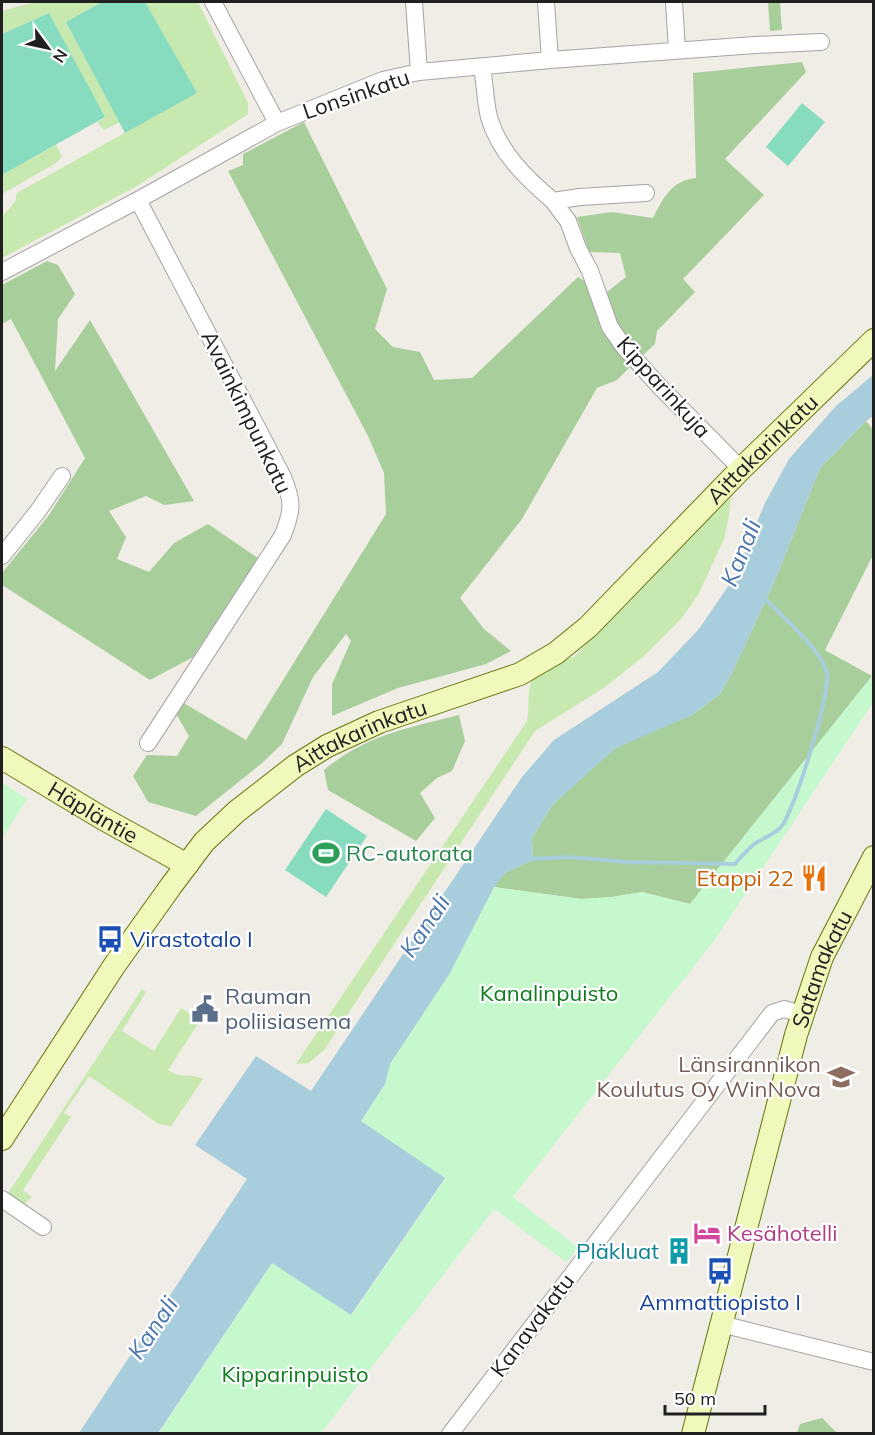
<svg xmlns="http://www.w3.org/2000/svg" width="875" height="1435" viewBox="0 0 875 1435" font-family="Mulish,sans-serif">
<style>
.grass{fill:#c7e8ae}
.forest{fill:#a8ce9c}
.park{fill:#c5f8cc}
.pitch{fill:#87dcc0}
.water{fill:#a8cddc}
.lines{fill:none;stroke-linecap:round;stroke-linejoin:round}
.stream{stroke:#a8cddc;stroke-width:4}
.street-casing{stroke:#a4a4a4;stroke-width:18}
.secondary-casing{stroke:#637508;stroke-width:24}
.street{stroke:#fff;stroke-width:16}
.secondary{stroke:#f1f8bc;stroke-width:22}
.labels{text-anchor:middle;stroke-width:4.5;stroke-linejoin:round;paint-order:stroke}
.street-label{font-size:22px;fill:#202020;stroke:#fff}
.leisure-label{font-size:22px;fill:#27864d;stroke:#fff;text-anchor:start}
.food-label{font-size:22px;fill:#c56008;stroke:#fff;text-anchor:end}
.transit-label{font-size:22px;fill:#164399;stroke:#fff;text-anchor:start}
.park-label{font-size:22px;fill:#0f7c1e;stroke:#fff}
.service-label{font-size:22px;fill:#4e5e75;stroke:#fff;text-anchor:start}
.education-label{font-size:22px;fill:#785e54;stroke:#fff;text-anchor:end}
.hotel-label{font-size:22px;fill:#b23c85;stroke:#fff;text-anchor:start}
.culture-label{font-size:22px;fill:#0d838f;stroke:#fff;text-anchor:end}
.water-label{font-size:24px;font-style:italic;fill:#4e78ad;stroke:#fff}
</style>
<rect width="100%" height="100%" fill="#f0ede6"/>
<!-- grass -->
<path class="grass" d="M36,2h66l-36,20 54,100 -16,8 -7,-8 8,-4 -56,-105 -47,21v-23z
M145,2h53l50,101v11l-111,72 -135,72v-41l13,-15 2,-9 179,-100z
M56,145l6,11 -6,7 -54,31v-19z
M731,497l-2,19 -5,23 -26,56 -16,23 -38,38 -39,31 -70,44 -211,319 -15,13 -13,1 231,-343c2,-10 1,-19 2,-29 1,-21 27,-32 45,-35z
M142,989l4,3 -24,39 32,20 27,-43 19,13 -32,49c15,10 22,2 35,9l-32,47 -12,-2 -70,-48 -25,37 7,4 -48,73 9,7 -8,7 -14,-9 -1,-3z"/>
<!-- forest -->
<path class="forest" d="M768,2h12l2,28 -12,1z
M802,62l4,10 -81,87 39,36 -81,84 12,13 -38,39 -2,13 -15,14 -24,-33 -9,-33 19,-15 -6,-24 -31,-1 -12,-35 35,-5 41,6c10,-20 18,-37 43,-40l-3,-105z
M304,122l83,167 -12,40 18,18 27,5 14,28 38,-2 106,-101 10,6 41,85 -12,12 -20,8 -75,131 -62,79 24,31 27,22 -25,13 -88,24 -66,28v-32l19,-43 -5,-7 -33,43 -31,67 -21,20 -65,52 -48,-14 -15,-26 14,-21 30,1 12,-20 -14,-24 7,-10 64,38 140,-226 -2,-41 -16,-37 -140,-265 15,-6v-11z
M47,261l11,4 17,29 -17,25 -3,52 35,-51 104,181 -30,4 -18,-9 -37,15 17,26 -9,22 32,13 25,-29 34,-19 50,34 -65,99 -43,23 -148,-95v-12l47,-58 36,-57 -74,-139 -9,5v-39z
M866,421l7,9v125l-48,95 47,26 -182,228 -48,-12 -30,5 -31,2 -87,-12 11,-14 28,-13 -1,-22 20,-33 64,-58 76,-32 28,-21 13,-23 42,-91 45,-112z
M459,715l6,26 -13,30 -15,7 -17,15 15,25 -19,23 -88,-51 -4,-20c42,-35 84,-42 135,-55z
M822,1418l15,15h-40l3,-9z"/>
<!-- park -->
<path class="park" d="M872,676l1,1v26l-157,235 -203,259 66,51 -13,14 -72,-53 -173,224 -163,1 114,-171 80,52 93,-136 -84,-58 24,-37 5,-20 60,-91 44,-86 87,12 31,-2 30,-5 48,12z
M2,782l25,17 -25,40z"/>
<!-- pitch -->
<path class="pitch" d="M102,2h43l52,91 -72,40 -59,-111z
M49,13l56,104 -103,58v-141z
M802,103l23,19 -37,44 -22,-19z
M326,809l41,27 -41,61 -41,-27z"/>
<!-- water -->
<path class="water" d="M873,375v41l-7,5 -46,47 -45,112 -42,91 -13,23 -28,21 -76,33 -64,57 -20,33 1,22 -28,13 -11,14 -44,86 -60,91 -5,20 -24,37 84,57 -94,137 -79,-52 -114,170h-79l168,-254 -52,-34 61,-89 55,35 211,-314 32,-37 104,-68 41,-43 36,-53 30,-73 24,-44 47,-53z"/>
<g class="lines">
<!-- stream -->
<path class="stream" d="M529,859l41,-2 57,5 108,2c6,-7 12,-14 19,-20 8,-5 21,-10 27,-17 14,-17 49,-132 46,-153 -4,-23 -47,-60 -64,-77"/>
<defs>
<path id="street" d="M213,2l64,121
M414,2l5,70
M546,2l4,58
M674,2l3,48
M482,67c3,16 3,34 7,50 10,35 37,61 64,84l27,-4 66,-4
M138,200l145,277c10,25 10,32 0,58l-135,208
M553,201l15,20 10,27 12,23 20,56 14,20 36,40 81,82
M2,272l136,-72 139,-77 106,-43 36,-8 131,-12 205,-15 66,-3
M2,556l36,-45 24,-35
M2,1199l41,28
M721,1324l153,38
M450,1434l322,-421 12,-4 18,5"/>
<g id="secondary">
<path id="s1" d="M2,758l100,60 85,47"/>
<path id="s2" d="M2,1139l112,-173 57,-80 33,-44 32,-30 59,-46 32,-20 52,-24 141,-48 36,-21 32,-26 153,-158 133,-129"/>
<path id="s3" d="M693,1434l103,-399 26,-78 52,-100"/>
</g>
</defs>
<!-- street casing -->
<use href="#street" class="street-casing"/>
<!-- secondary casing -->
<use href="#secondary" class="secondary-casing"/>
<!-- street -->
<use href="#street" class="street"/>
<!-- secondary -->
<use href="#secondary" class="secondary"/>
</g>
<!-- icons -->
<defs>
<symbol id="stadium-bare" viewBox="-9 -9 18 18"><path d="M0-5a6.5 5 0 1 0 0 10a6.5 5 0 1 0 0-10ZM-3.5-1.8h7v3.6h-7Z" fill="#2e9e5b" stroke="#fff" stroke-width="2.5" paint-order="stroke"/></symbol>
<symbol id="restaurant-bare" viewBox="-9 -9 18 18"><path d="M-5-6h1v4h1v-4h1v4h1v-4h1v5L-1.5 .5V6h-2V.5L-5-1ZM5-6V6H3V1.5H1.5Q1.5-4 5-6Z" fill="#e8710a" stroke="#fff" stroke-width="2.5" paint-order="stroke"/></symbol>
<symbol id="bus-bare" viewBox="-9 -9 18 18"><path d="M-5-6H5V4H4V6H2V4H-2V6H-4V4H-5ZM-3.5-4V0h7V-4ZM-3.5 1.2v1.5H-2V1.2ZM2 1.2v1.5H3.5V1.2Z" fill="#1a4fb4" stroke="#fff" stroke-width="2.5" paint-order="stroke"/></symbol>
<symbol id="civic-bare" viewBox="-9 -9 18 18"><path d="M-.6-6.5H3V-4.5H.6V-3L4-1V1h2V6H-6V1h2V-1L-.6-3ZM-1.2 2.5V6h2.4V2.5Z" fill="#5c6f8a" stroke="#fff" stroke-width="2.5" paint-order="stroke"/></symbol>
<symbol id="school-bare" viewBox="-9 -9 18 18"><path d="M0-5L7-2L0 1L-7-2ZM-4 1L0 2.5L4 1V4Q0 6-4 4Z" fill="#8d6e63" stroke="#fff" stroke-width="2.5" paint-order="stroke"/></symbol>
<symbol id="hotel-bare" viewBox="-9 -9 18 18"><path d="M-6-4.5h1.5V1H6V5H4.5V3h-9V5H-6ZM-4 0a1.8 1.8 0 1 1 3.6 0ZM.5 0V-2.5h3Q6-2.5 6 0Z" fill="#d1479c" stroke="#fff" stroke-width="2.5" paint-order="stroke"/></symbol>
<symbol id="building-bare" viewBox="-9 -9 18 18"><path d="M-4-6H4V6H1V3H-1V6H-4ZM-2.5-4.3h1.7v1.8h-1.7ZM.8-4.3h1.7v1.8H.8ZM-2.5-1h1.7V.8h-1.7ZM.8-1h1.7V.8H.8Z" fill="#0f9aa8" stroke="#fff" stroke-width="2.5" paint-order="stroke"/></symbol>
</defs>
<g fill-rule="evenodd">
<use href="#stadium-bare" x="307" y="834" width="38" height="38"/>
<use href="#restaurant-bare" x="795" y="859" width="38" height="38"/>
<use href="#bus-bare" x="91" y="920" width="38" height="38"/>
<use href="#civic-bare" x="186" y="990" width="38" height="38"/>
<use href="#school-bare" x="822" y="1058" width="38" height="38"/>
<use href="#hotel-bare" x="688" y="1214" width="38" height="38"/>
<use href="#building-bare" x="660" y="1232" width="38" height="38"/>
<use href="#bus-bare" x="701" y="1252" width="38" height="38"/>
</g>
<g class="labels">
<!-- street labels -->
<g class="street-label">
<text transform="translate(356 94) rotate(-19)" y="8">Lonsinkatu</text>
<text transform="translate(664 387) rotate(48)" y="8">Kipparinkuja</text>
<text transform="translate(247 412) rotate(64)" y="8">Avainkimpunkatu</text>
<text dy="8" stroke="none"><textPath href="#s2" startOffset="1054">Aittakarinkatu</textPath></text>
<text dy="8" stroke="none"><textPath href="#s2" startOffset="550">Aittakarinkatu</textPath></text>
<text dy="8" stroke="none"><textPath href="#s1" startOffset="106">Häpläntie</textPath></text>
<text dy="8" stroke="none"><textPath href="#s3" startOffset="483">Satamakatu</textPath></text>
<text transform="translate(532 1325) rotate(-53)" y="8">Kanavakatu</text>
</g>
<!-- leisure labels -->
<g class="leisure-label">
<text x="346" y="861">RC-autorata</text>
</g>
<!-- food labels -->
<g class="food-label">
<text x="794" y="886">Etappi 22</text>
</g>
<!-- transit labels -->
<g class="transit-label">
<text x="130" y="947">Virastotalo I</text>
<text x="720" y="1310" text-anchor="middle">Ammattiopisto I</text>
</g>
<!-- park labels -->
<g class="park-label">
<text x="549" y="1001">Kanalinpuisto</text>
<text x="295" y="1382">Kipparinpuisto</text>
</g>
<!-- service labels -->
<g class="service-label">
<text x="225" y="1004">Rauman<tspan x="225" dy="25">poliisiasema</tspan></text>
</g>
<!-- education labels -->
<g class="education-label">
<text x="821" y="1072">Länsirannikon<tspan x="821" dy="25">Koulutus Oy WinNova</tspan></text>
</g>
<!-- hotel labels -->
<g class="hotel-label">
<text x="727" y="1241">Kesähotelli</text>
</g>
<!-- culture labels -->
<g class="culture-label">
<text x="659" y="1259">Pläkluat</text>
</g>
<!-- water labels -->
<g class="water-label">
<text transform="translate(741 553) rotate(-68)" y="8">Kanali</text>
<text transform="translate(425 926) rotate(-56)" y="8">Kanali</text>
<text transform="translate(153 1328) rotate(-56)" y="8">Kanali</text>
</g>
</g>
<!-- border -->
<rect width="875" height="1435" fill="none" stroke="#202020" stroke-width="6"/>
<!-- north arrow -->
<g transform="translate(48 48) rotate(123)" stroke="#ffffff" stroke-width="4.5" paint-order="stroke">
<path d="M0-4.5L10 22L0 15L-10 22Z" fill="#202020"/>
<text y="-9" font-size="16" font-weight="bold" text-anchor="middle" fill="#202020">N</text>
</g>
<!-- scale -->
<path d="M665 1405v9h100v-9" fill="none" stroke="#202020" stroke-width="3"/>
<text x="674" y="1405" font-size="18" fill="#202020" stroke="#ffffff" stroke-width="4.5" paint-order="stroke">50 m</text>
</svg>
